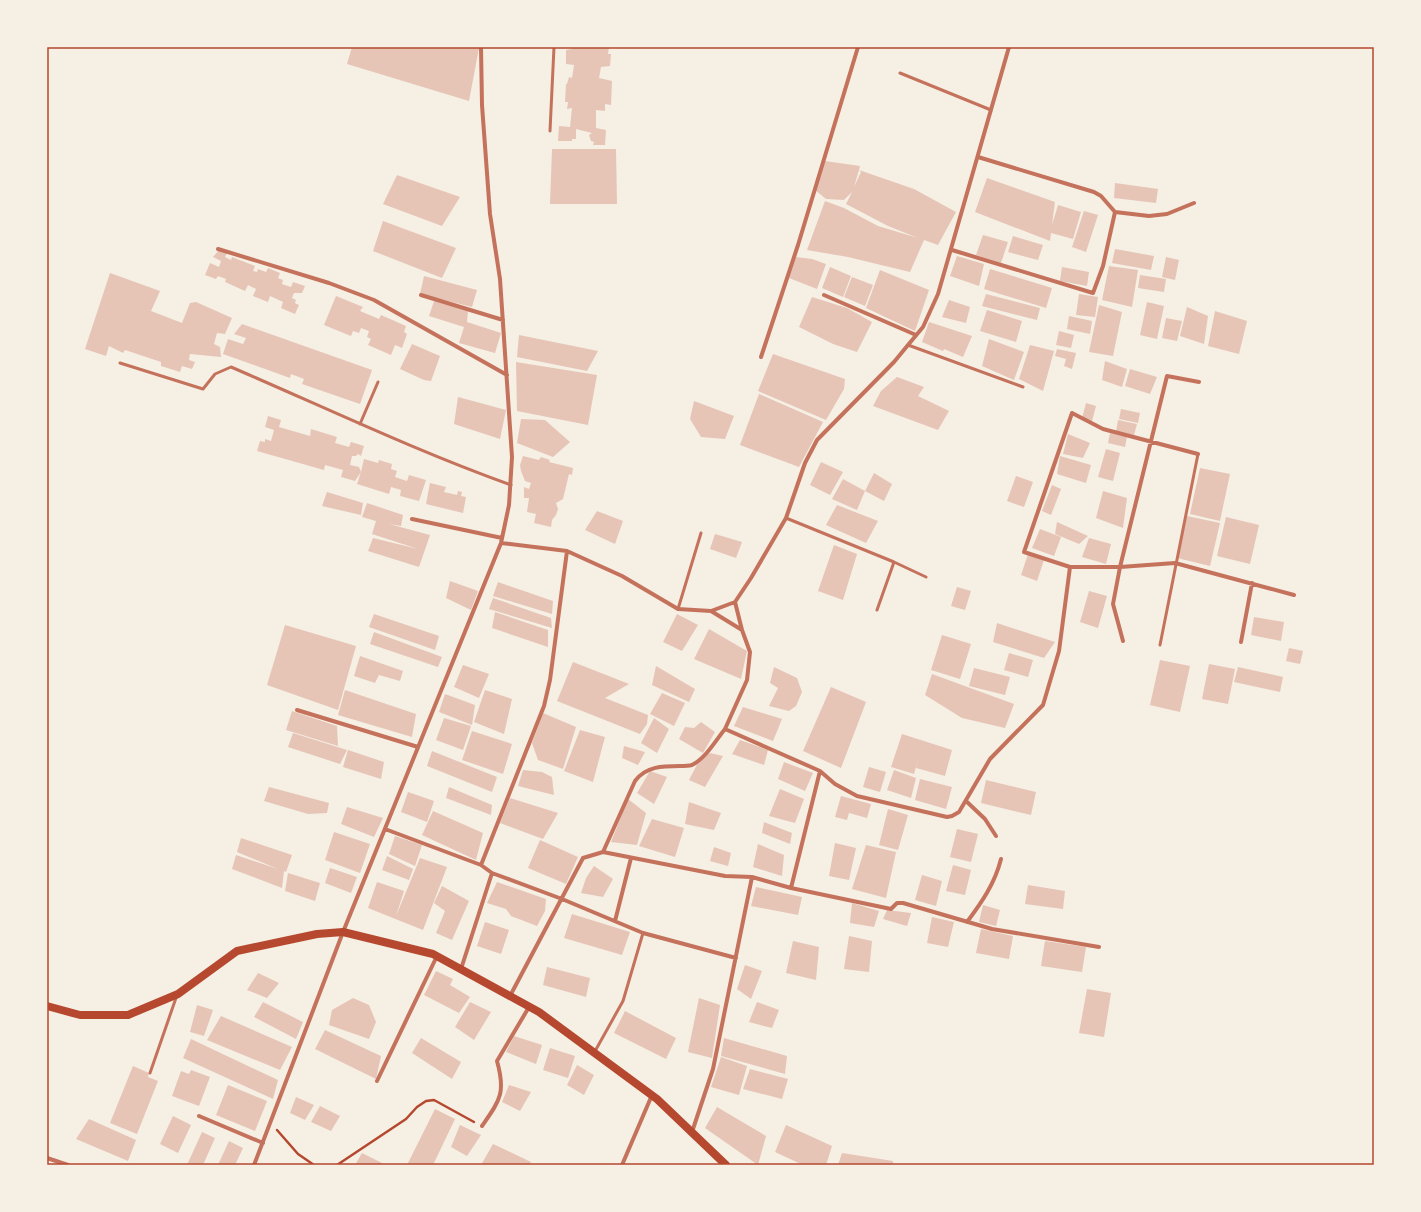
<svg xmlns="http://www.w3.org/2000/svg" width="1421" height="1212" viewBox="0 0 1421 1212" font-family="Figtree,sans-serif">
<style>
.building{fill:#e6c5b7}
.lines{fill:none;stroke-linecap:round;stroke-linejoin:round}
.path{stroke:#b5482f;stroke-width:2.5}
.service{stroke:#c5725c;stroke-width:3}
.minor{stroke:#c5725c;stroke-width:4}
.secondary{stroke:#b5482f;stroke-width:8}
.neatline{fill:none;stroke:#b5482f;stroke-width:1.5}
</style>
<rect width="100%" height="100%" fill="#f6efe4"/>
<!-- building -->
<path class="building" d="M352,47l127,1 -10,53 -122,-37z
M572,47h37l-1,7h3l-1,12 -9,1 -2,11 13,3 -1,24 -6,-1v7l-9,-1v18l10,2 -1,15h-12l1,-3 -3,-1 -2,-6 3,-2 -16,-4v10h-4v2h-14l1,-15 11,1 2,-19 -5,1 1,-7h-3l1,-18h1l2,-7 3,1 2,-13 -8,-1v-14l6,-1z
M552,149h64l1,55h-67z
M825,161l35,5 -1,4 -5,17 7,-15 -2,-2 55,19 42,23 -18,33 -14,-5 -14,32 -62,-15 -41,-7 18,-49 19,7 34,18 40,12 -30,-12 -42,-22 6,-12 -8,8 -18,-1 -11,-9z
M397,175l63,22 -18,29 -59,-22z
M987,178l68,24 -3,23 6,-20 23,7 -8,27 -22,-6 -1,8 -75,-29z
M1115,183l43,6 -2,14 -42,-5z
M1084,211l14,4 -12,37 -14,-5z
M383,221l73,27 -14,30 -69,-27z
M983,235l25,7 -7,21 -25,-8z
M1013,236l30,9 -5,15 -30,-8z
M1115,249l39,7 -3,14 -39,-7z
M219,250l8,3 -2,4 6,3 1,-3 23,9 -2,5 4,1 1,-3 8,3 2,-4 12,5 -2,5 5,2 -1,4 9,3 2,-5 12,4 -3,7h-8l-2,5 4,2 -1,3 4,2 -4,9 -14,-6 2,-6 -13,-6 -2,6 -15,-6 3,-7 -8,-4 -3,6 -20,-9 1,-3 -8,-3 -2,3 -11,-4 5,-12 9,4 2,-6 -8,-4z
M957,256l27,8 -5,22 -29,-10z
M796,257l16,2 14,5 -9,25 -28,-11z
M1166,257l13,3 -4,20 -13,-3z
M1109,266l29,4 -6,37 -30,-7z
M830,267l21,9 -8,21 -21,-9z
M1062,267l27,5 -2,14 -27,-5z
M990,269l62,19 -6,20 -62,-19z
M880,270l49,20 -14,41 -49,-23z
M110,273l50,18 -9,20 31,12 8,-20 6,-1 36,16 -7,16 -8,-1 -3,11 6,3 1,10 -31,-3 -1,6 6,2 -3,7 -10,-3 -2,6 -19,-6v-4l-36,-12 -2,3 -14,-7 -3,10 -21,-7z
M1140,275l26,4 -2,13 -26,-4z
M424,276l53,14 -5,17 -52,-13z
M852,277l21,8 -8,21 -21,-9z
M986,294l54,14 -3,12 -55,-14z
M1079,294l19,3 -3,20 -19,-2z
M336,296l27,11 -3,4 19,8 2,-4 25,11 -2,6 3,2 -5,14 -7,-3 -4,10 -23,-10 3,-6 -4,-2 2,-6 -8,-3 -2,5 -6,-2 -2,5 -27,-11z
M812,297l35,11 25,14 -15,30 -24,-8 -34,-17z
M949,300l21,7 -4,16 -24,-6z
M434,301l34,10 -1,11 34,11 -6,20 -36,-10 5,-16 -35,-11z
M1147,302l17,4 -7,33 -17,-4z
M1099,305l23,7 -9,44 -24,-4z
M1187,307l21,9 -4,28 -24,-8z
M987,310l35,11 -6,21 -36,-11z
M1215,311l32,10 -8,33 -31,-8z
M1069,316l23,5 -2,13 -23,-5z
M1166,318l16,3 -5,20 -15,-3z
M929,322l43,14 -9,21 -19,-8 -1,2 -21,-9z
M242,324l130,46 -12,34 -58,-20 2,-5 -13,-5 -1,4 -67,-24 5,-15 15,5 3,-6 -12,-4z
M1059,331l15,4 -3,13 -15,-3z
M519,335l79,16 -11,20 -70,-14z
M989,339l35,13 -10,28 -32,-14z
M412,344l28,12 -9,25 -7,-1 -24,-11z
M1030,345l24,6 -11,40 -24,-12z
M1057,349l19,4 -4,16 -8,-3 2,-7 -11,-3z
M773,354l72,25 -1,10 -18,31 -68,-29z
M1105,361l22,8 -5,18 -20,-7z
M516,362l81,13 -9,50 -71,-14z
M1130,369l27,8 -7,17 -25,-8z
M897,377l27,10 -6,9 31,15 -11,19 -65,-24 8,-15z
M759,394l64,28 -24,45 -59,-22z
M458,397l48,13 -6,29 -46,-15z
M694,401l40,15 -9,23 -24,-2 -11,-18z
M1086,403l10,3 -4,15 -10,-3z
M1121,409l19,4 -2,10 -19,-4z
M268,416l13,4 -2,7 31,9 1,-7 26,8 -2,6 14,4 2,-5 13,4 -3,10 -3,-2 -2,2h-4l-2,9 9,2 2,5 3,-13 14,4 1,-3 13,4 -1,5 6,2 -2,6 12,4 2,-6 17,5 -7,21 -19,-5 1,-6 -10,-3 -2,7 -32,-10 4,-12 -6,9 -14,-4 2,-7 -18,-5 -1,5 -67,-19 3,-10 5,1v-3l6,2 3,-11 -9,-3z
M521,419l24,1 25,22 -17,15 -36,-14z
M1118,420l19,4 -3,11 -18,-3z
M1110,433l17,4 -2,10 -17,-4z
M1068,434l22,9 -7,15 -20,-4z
M1106,449l14,4 -7,28 -15,-4z
M523,456l16,4 2,-3 9,3 -1,2 24,6 -1,7 -3,-1 -6,25 -7,4 2,6 -2,6 -4,5 -1,7 -17,-4 2,-9 -9,-2 2,-14h-5v-11l5,2 2,-6 -6,-2 -4,-10 -1,-6z
M1060,456l31,9 -5,18 -29,-9z
M821,462l22,10 -13,23 -20,-10z
M1200,468l30,6 -10,47 -30,-7z
M874,473l18,11 -8,17 -19,-10z
M1016,476l17,6 -9,25 -17,-6z
M843,479l22,12 -8,19 -25,-11z
M430,483l16,4 -2,5 13,3 1,-4 4,1 -1,4 5,1 -3,16 -37,-9z
M1052,485l9,4 -10,26 -9,-4z
M1103,491l24,7 -4,30 -27,-10z
M327,492l36,11 -2,12 -39,-9z
M367,503l36,12 -2,11 -12,-2 41,11 -11,32 -51,-16 5,-13 45,11 -46,-15 4,-13 -14,-4z
M837,505l41,16 -12,22 -40,-18z
M597,511l26,10 -8,23 -30,-14z
M1187,516l33,7 -10,43 -33,-8z
M1226,517l33,8 -9,39 -33,-8z
M1057,522l31,14 -9,8 -24,-10z
M1040,529l21,8 -7,19 -22,-8z
M715,534l27,8 -6,16 -26,-9z
M1089,538l22,6 -5,20 -24,-7z
M834,545l23,9 -14,46 -25,-9z
M1028,554l16,6 -7,21 -16,-6z
M450,581l28,10 -7,19 -25,-12z
M498,582l55,19 -1,13 -59,-18z
M957,587l14,4 -6,19 -14,-4z
M1089,591l18,5 -9,32 -18,-6z
M493,598l58,20 1,10 -63,-19z
M495,612l53,18v17l-56,-19z
M374,614l65,22 -4,14 -66,-23z
M677,614l21,11 -16,26 -19,-9z
M1254,617l30,5 -3,19 -30,-6z
M997,623l58,19 -11,16 -51,-16z
M285,625l71,21 -18,64 -71,-25z
M709,629l38,22 -6,28 -47,-20z
M374,632l68,25 -4,10 -68,-23z
M942,635l29,9 -11,35 -29,-9z
M1289,648l14,3 -3,13 -14,-3z
M1009,653l24,7 -5,17 -24,-7z
M360,656l43,15 -3,10 -21,-6 -4,8 -21,-7z
M1160,660l30,6 -10,46 -30,-7z
M573,662l56,22 -24,14 43,17 -1,9 -7,10 -83,-33z
M1209,664l26,5 -7,35 -26,-5z
M463,665l26,9 -10,24 -25,-11z
M656,666l39,23 -6,13 -37,-17z
M774,667l23,11 5,14 -6,14 -7,5 -20,-5 9,-18 -8,-5z
M1238,667l45,10 -3,15 -46,-10z
M974,668l36,9 -5,18 -36,-9z
M932,674l82,30 -9,24 -43,-10 -37,-23z
M831,687l35,15 -25,66 -38,-17z
M345,690l71,24 -4,23 -74,-22z
M485,690l27,9 -8,35 -30,-12z
M662,693l23,10 -11,23 -24,-12z
M445,694l30,11 -3,20 -33,-13z
M743,707l39,12 -9,22 -39,-15z
M292,711l45,15 1,20 -52,-16z
M543,713l33,14 -13,42 -25,-9 -6,-17z
M444,718l27,8 -8,24 -27,-10z
M654,718l15,11 -12,24 -16,-10z
M701,722l14,10 -12,21 -24,-14 6,-12 9,1z
M580,730l25,7 -12,45 -29,-11z
M472,731l40,13 -9,30 -41,-14z
M293,733l54,17 -7,14 -52,-17z
M902,734l50,16 -7,26 -29,-8 3,-11 -5,17 -23,-7z
M740,740l28,10 -4,15 -32,-11z
M624,746l21,6 -7,13 -16,-7z
M348,750l36,12 -3,17 -38,-12z
M432,751l65,26 -5,15 -65,-26z
M710,753l13,3 -18,31 -16,-7 11,-21z
M784,762l29,11 -8,18 -27,-12z
M869,767l17,5 -6,20 -17,-5z
M523,770l19,2 10,5 2,18 -36,-9z
M894,770l22,8 -5,20 -24,-8z
M650,771l17,6 -13,27 -17,-11z
M920,779l32,8 -6,22 -31,-9z
M986,780l50,12 -5,23 -50,-12z
M269,787l60,16 -2,10 -19,1 -44,-13z
M449,787l43,18 -1,10 -45,-17z
M780,789l24,10 -9,24 -26,-7z
M408,792l26,9 -7,21 -26,-10z
M841,796l30,8 -4,14 -18,-5 -2,7 -12,-3z
M510,798l48,15 -15,26 -43,-16z
M628,799l18,14 -9,32 -26,-3z
M689,802l32,11 -7,17 -29,-6z
M347,807l36,11 -9,19 -33,-13z
M888,809l20,6 -10,35 -19,-5z
M433,811l50,22 -7,27 -54,-25z
M652,819l32,9 -9,29 -36,-11z
M764,822l28,11 -2,11 -28,-11z
M957,829l21,5 -7,28 -21,-5z
M334,832l36,12 -10,29 -35,-13z
M395,836l27,9 -7,21 -26,-12z
M241,838l51,17 -6,17 -2,-1 -2,17 -50,-19 4,-14 42,14 -41,-17z
M540,840l38,17 -12,27 -38,-16z
M835,843l21,5 -7,32 -20,-4z
M758,844l26,11 -2,21 -29,-9z
M866,845l30,7 -10,46 -34,-9z
M714,847l17,6 -3,13 -18,-5z
M387,856l26,13 -4,11 -27,-10z
M420,858l27,9 -24,63 -55,-22 9,-26 27,9 -8,25z
M953,865l18,5 -6,25 -19,-4z
M594,866l19,13 -10,18 -22,-4 5,-15z
M330,868l27,9 -6,16 -26,-10z
M288,873l32,10 -5,18 -30,-10z
M922,875l20,6 -6,25 -21,-6z
M497,882l49,17 -1,12 -8,15 -26,-10 -5,-7 -19,-6z
M1028,885l37,6 -2,18 -38,-5z
M442,886l27,15 -17,39 -16,-7 9,-22 -11,-8z
M756,887l46,10 -4,18 -47,-9z
M852,903l27,8 -5,16 -24,-4z
M983,905l17,5 -4,16 -17,-4z
M887,910l24,3 -4,13 -24,-7z
M572,914l58,18 -8,23 -58,-17z
M932,917l22,5 -6,25 -21,-4z
M485,922l24,8 -8,24 -24,-8z
M981,929l32,7 -4,23 -33,-6z
M849,936l23,5 -3,31 -25,-3z
M793,941l26,6 -3,33 -30,-7z
M1045,941l41,6 -4,25 -41,-6z
M745,965l17,6 -11,28 -14,-10z
M547,967l43,11 -4,19 -43,-12z
M436,971l17,8 -3,6 20,12 -11,16 -35,-18z
M258,973l21,10 -12,15 -20,-8z
M1087,989l24,4 -7,44 -25,-4z
M353,998l16,7 7,17 -7,17 -40,-14 3,-15z
M699,998l21,7 -8,53 -24,-6z
M263,1002l40,20 -7,17 -42,-22z
M470,1002l21,10 -17,28 -19,-13z
M757,1002l22,8 -7,18 -23,-6z
M197,1005l16,5 -9,26 -14,-4z
M625,1011l51,27 -10,21 -52,-26z
M221,1016l71,31 -12,23 -73,-30z
M325,1030l56,26 -5,23 -61,-30z
M514,1036l28,9 -6,19 -30,-12z
M421,1038l40,24 -9,17 -40,-26z
M724,1038l63,18 -2,18 -64,-18z
M191,1039l87,41 -5,19 -90,-41z
M550,1048l25,8 -7,22 -25,-8z
M721,1057l26,9 -8,29 -28,-8z
M577,1065l17,10 -10,20 -17,-10z
M133,1066l16,7 -1,4 10,4 -21,53 -27,-11z
M750,1069l38,10 -6,20 -39,-10z
M191,1070l19,7 -11,29 -27,-10 9,-25 8,3z
M228,1085l39,16 -12,30 -39,-16z
M509,1085l22,7 -11,19 -18,-9z
M296,1097l18,8 -9,15 -15,-7z
M320,1106l20,10 -9,15 -20,-9z
M717,1107l49,29 -8,29 -53,-37z
M435,1109l20,10 -22,46h-26z
M173,1116l18,9 -13,28 -18,-9z
M89,1119l47,21 -8,21 -52,-22z
M460,1125l21,10 -14,21 -16,-9z
M786,1125l46,21 -6,19h-23l-28,-13z
M202,1132l13,6 -12,27h-16z
M229,1141l14,7 -8,17h-17z
M493,1144l38,18 -1,3h-49z
M362,1153l24,12h-31z
M842,1153l51,8v4h-55z"/>
<g class="lines">
<!-- path -->
<path class="path" d="M277,1130l21,24 16,11
M337,1165l69,-46 11,-12 9,-6 8,-1 40,22"/>
<!-- service -->
<path class="service" d="M900,73l91,37
M550,131l4,-84
M908,345l115,42
M120,363l83,26 12,-15 16,-7c93,40 185,84 280,118
M360,424l18,-42
M786,518l108,44 32,15
M678,609l23,-76
M877,610l17,-48
M1160,645l38,-191
M594,1053l29,-52 20,-68
M150,1073l27,-78"/>
<!-- minor -->
<path class="minor" d="M1115,212l34,4 18,-2 27,-11
M218,249l111,34 45,17 133,75
M952,250l141,43 10,-27 12,-54 -14,-16 -7,-4 -116,-35
M421,295l82,25
M824,295l92,40
M761,357l37,-112 60,-198
M1199,382l-32,-6 -47,191 55,-4 119,32
M412,519l90,19
M501,543l66,8 55,25 56,33 33,2 24,-9 16,-24 35,-60 19,-55 12,-23 77,-78 14,-17 15,-18 15,-33 71,-247
M711,611l31,19
M1123,641l-10,-37 7,-37h-50l-46,-15 48,-139 31,16 95,25
M1241,642l11,-59
M297,710l121,37
M820,771l15,13 22,12 90,21 5,-1 7,-4 31,-53 53,-54 16,-54 11,-84
M966,801l19,18 11,17
M385,829l96,36 11,8 -31,96
M603,852l32,-71c11,-15 28,-15 45,-15 3,0 8,0 12,-1 14,-7 24,-25 33,-36
M481,865l63,-159 6,-26 17,-129
M492,873l70,26 81,34 93,25
M791,888l100,21 6,-6h6l89,26 107,18
M615,921l16,-63
M967,922c15,-20 28,-39 34,-63
M510,996l73,-138 20,-6 122,24 27,1
M377,1081l60,-125
M199,1116l64,27
M482,1126c18,-26 24,-33 15,-65l32,-54
M692,1132l21,-63 39,-192 39,11 29,-117 -95,-42 22,-49 3,-28 -8,-22 -7,-28
M47,1158l21,7
M254,1165l89,-233 158,-389 8,-38 3,-48 -12,-178 -10,-65 -8,-109 -1,-58
M622,1165l30,-70"/>
<!-- secondary -->
<path class="secondary" d="M47,1006l33,9h48l50,-21 59,-43 80,-17 26,-2 90,22 106,58 118,87 69,66"/>
</g>
<!-- border -->
<rect width="1421" height="1212" fill="none" stroke="#f6efe4" stroke-width="96"/>
<rect x="48" y="48" width="1325" height="1116" class="neatline"/>
</svg>
